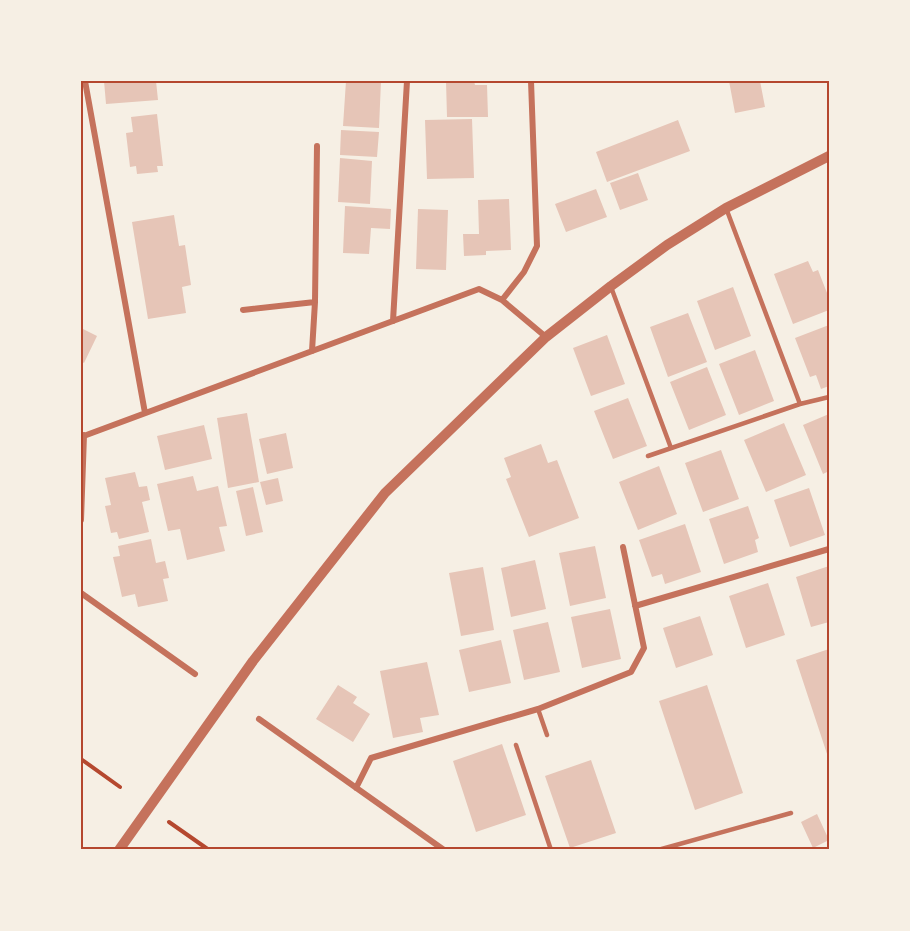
<svg xmlns="http://www.w3.org/2000/svg" width="910" height="931" viewBox="0 0 910 931" font-family="Spectral,serif">
<style>
.building{fill:#e6c5b7}
.lines{fill:none;stroke-linecap:round;stroke-linejoin:round}
.path{stroke:#b5482f;stroke-width:4}
.service{stroke:#c5725c;stroke-width:4.5}
.minor{stroke:#c5725c;stroke-width:6}
.tertiary{stroke:#c5725c;stroke-width:10}
.neatline{fill:none;stroke:#b5482f;stroke-width:2}
</style>
<rect width="100%" height="100%" fill="#f6efe4"/>
<!-- building -->
<path class="building" d="M104,81h52l2,19 -52,4z
M346,81h35l-2,47 -36,-2z
M446,81h28l1,4h12l1,32h-41z
M729,81h31l5,26 -30,6z
M157,114l6,52h-6l1,6 -21,2 -1,-8 -6,1 -4,-34 7,-1 -2,-15z
M472,119l2,59 -47,1 -2,-59z
M678,120l12,31 -83,31 -11,-30z
M341,130l38,2 -2,25 -37,-2z
M340,158l32,3 -2,43 -32,-2z
M638,173l10,27 -28,10 -10,-27z
M596,189l11,28 -41,15 -11,-28z
M509,199l2,51 -25,1v4l-22,1 -1,-22h16l-1,-34z
M345,206l46,3 -1,20 -19,-1 -2,26 -26,-1z
M418,209l30,1 -2,60 -30,-1z
M174,215l5,31 6,-1 6,40 -9,2 4,26 -38,6 -16,-97z
M808,261l5,11 5,-2 11,28v12l-36,14 -19,-50z
M733,287l18,49 -36,14 -18,-49z
M688,313l19,49 -39,15 -18,-50z
M829,325v61l-8,3 -5,-14 -6,2 -15,-39z
M81,328l16,8 -13,27 -3,-2z
M607,335l18,49 -34,12 -18,-48z
M755,350l19,51 -35,14 -20,-51z
M707,367l19,48 -37,15 -19,-48z
M628,398l19,48 -34,13 -19,-48z
M247,413l12,69 -31,6 -11,-70z
M829,414v57l-6,3 -20,-49z
M784,423l22,52 -40,17 -22,-52z
M204,425l8,34 -47,11 -8,-34z
M286,433l7,35 -26,6 -8,-35z
M541,444l7,19 9,-3 22,58 -50,19 -23,-58 5,-2 -7,-19z
M721,450l18,49 -36,13 -18,-49z
M659,466l18,48 -39,16 -19,-48z
M135,472l4,15 8,-1 3,14 -8,2 7,30 -30,7 -2,-7 -6,1 -6,-27 6,-1 -6,-27z
M193,476l4,15 21,-5 9,40 -8,1 6,24 -38,9 -7,-31 -12,2 -11,-47z
M278,478l5,23 -17,4 -6,-23z
M253,487l10,45 -17,4 -10,-45z
M809,488l16,47 -35,12 -16,-47z
M748,506l11,32 -4,2 3,12 -34,12 -15,-45z
M685,524l16,48 -36,12 -3,-10 -10,3 -13,-37z
M151,539l5,24 9,-2 4,17 -6,1 5,22 -30,6 -3,-13 -13,3 -9,-40 7,-1 -2,-10z
M595,546l11,52 -36,8 -11,-53z
M535,560l11,49 -35,8 -10,-49z
M829,566v56l-18,5 -15,-50z
M483,567l11,63 -33,6 -12,-63z
M768,583l17,52 -39,13 -17,-52z
M610,609l11,50 -39,9 -11,-51z
M700,616l13,39 -37,13 -13,-40z
M548,622l12,50 -36,8 -11,-50z
M501,640l10,43 -42,9 -10,-42z
M829,649v111l-33,-100z
M427,662l12,53 -19,3 3,14 -30,6 -13,-67z
M338,685l19,12 -4,6 17,11 -17,28 -37,-23z
M707,685l36,108 -48,17 -36,-109z
M502,744l24,71 -50,17 -23,-71z
M591,760l25,73 -46,15 -25,-72z
M817,814l12,26 -16,8 -12,-26z"/>
<g class="lines">
<!-- path -->
<path class="path" d="M81,759l39,28
M169,822l40,28"/>
<!-- service -->
<path class="service" d="M726,208l74,196
M611,287l60,161
M648,456l152,-52 29,-7
M538,709l9,26
M516,745l35,105
M658,850l133,-37"/>
<!-- minor -->
<path class="minor" d="M85,81l60,332
M502,300l22,-28 13,-26 -6,-165
M243,310l72,-8
M393,321l14,-240
M312,351l3,-49 2,-156
M81,437l398,-148 23,11 44,37
M81,520l3,-85
M81,593l114,81
M635,606l194,-57
M259,719l185,131
M356,788l15,-30 167,-49 93,-37 13,-24 -21,-101"/>
<!-- tertiary -->
<path class="tertiary" d="M119,850l134,-189 132,-168 161,-156 65,-51 56,-41 59,-37 103,-52"/>
</g>
<!-- border -->
<rect width="910" height="931" fill="none" stroke="#f6efe4" stroke-width="165"/>
<rect x="82" y="82" width="746" height="766" class="neatline"/>
</svg>
